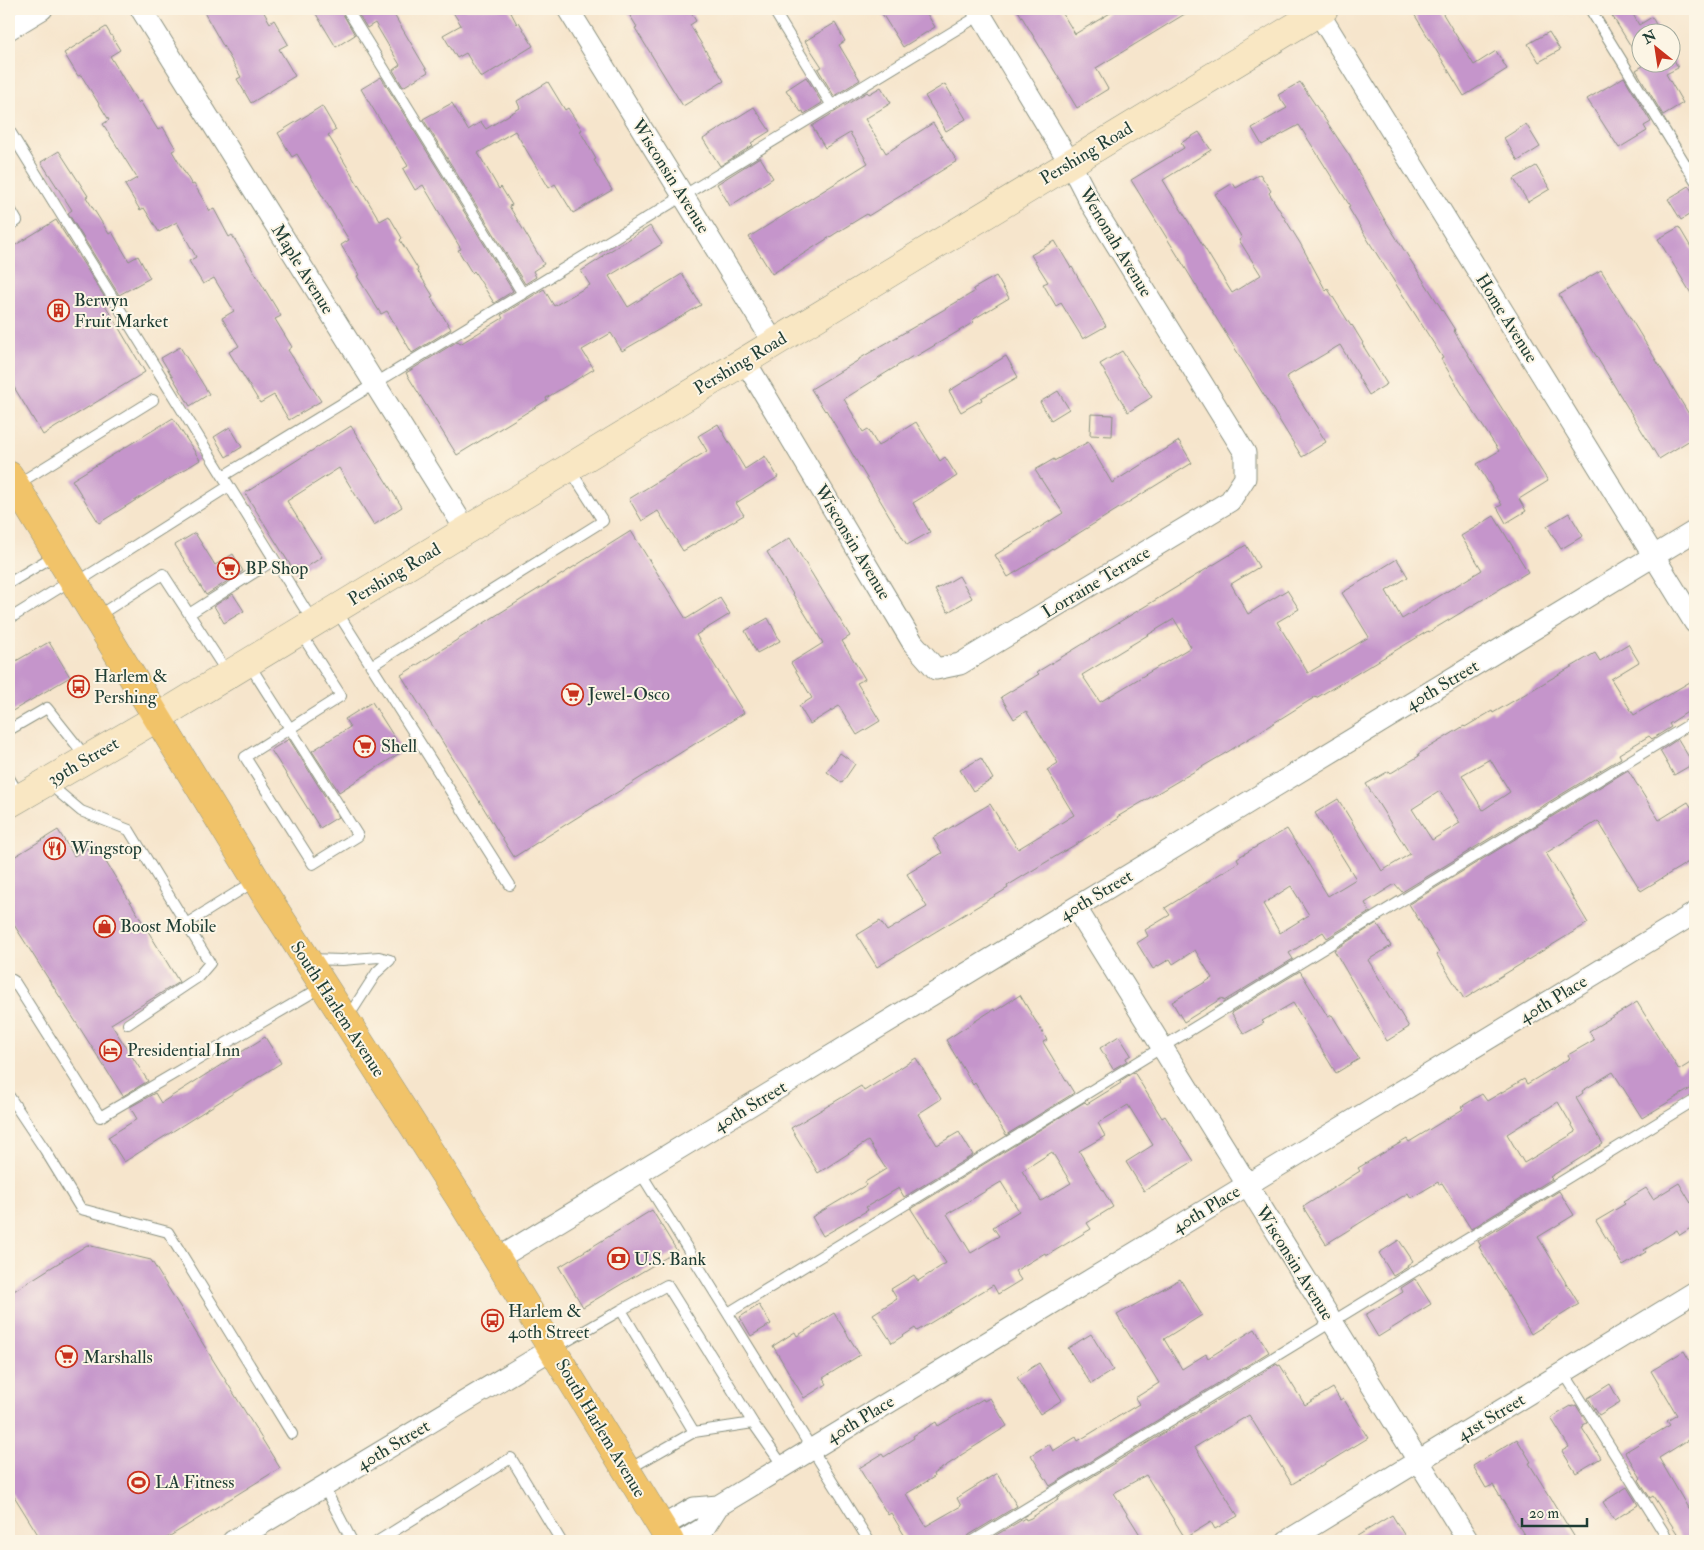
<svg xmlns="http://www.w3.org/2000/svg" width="1704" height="1550" viewBox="0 0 1704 1550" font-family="'IM FELL Double Pica',serif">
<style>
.building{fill:#c595cb;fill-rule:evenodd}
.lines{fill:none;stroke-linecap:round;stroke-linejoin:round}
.service-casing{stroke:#8a9180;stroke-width:12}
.minor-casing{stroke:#8a9180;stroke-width:23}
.secondary-casing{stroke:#8a9180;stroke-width:29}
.primary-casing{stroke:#8a9180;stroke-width:29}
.service{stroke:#fff;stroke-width:10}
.minor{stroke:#fff;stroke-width:21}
.secondary{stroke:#f9e7c3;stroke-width:28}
.primary{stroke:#f1c369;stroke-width:28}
.labels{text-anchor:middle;stroke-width:4;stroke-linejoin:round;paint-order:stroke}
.street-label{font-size:18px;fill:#1f3d34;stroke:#fcf5e5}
.poi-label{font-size:18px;fill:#1f3d34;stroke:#fcf5e5;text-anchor:start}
</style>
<rect width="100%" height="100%" fill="#fcf5e5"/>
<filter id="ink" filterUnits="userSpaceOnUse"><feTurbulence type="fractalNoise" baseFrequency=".02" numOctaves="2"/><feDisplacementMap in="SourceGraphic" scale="10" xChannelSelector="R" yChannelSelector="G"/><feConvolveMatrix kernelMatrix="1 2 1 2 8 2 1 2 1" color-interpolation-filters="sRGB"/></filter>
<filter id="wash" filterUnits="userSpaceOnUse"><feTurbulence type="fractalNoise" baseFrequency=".0096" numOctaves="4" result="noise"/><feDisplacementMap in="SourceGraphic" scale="20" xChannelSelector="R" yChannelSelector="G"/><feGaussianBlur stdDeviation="1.12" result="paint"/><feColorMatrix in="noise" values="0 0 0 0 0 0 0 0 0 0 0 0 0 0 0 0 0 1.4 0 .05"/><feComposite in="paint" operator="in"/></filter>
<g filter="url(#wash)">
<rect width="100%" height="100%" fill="#f6e5cc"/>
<g id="blocks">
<!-- building -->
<path class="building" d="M202,9h60l8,14 4,-3 14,24 -9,5 16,27 -44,27 -14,-24 4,-2z
M313,9h27l15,26 -19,12z
M355,9h44l-6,4 35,59 -25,15 -10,-17 7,-5 -25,-42 -8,5z
M451,9h58l8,15 2,-2 14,24 -52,32 -15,-25 -9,5 -14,-23 18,-10z
M626,9h63l7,12 -6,4 34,56 -41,25 -48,-78 2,-1z
M879,9h45l11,18 -32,20z
M1017,9h43l15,25 42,-25h76l-97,59 12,21 -31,19z
M1411,9h29l34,56 22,-14 11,18 -43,27z
M1608,9h22l9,16 13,-8 8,15h-18v30h30v-7l6,13 -12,6 17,29 -20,12 -27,-45 7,-4z
M835,23l10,18 -6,4 21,35 -26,16 -16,-27 4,-2 -17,-26z
M106,27l14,23 -10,6 28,47 2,-2 18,29 5,-3 13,22 -4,2 20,34 2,-1 16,27 4,-2 15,28 3,-2 17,28 32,53 -6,3 17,28 -4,3 33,51 -32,19 -15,-25 -14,8 -31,-51 10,-6 -17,-28 12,-7 -20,-33 -11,6 -14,-23 7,-4 -19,-35 -18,10 -15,-24 -4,2 -15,-25 12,-7 -34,-54 6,-4 -28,-45 -3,1 -14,-23z
M1549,32l11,18 -21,12 -11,-18z
M381,77l132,214 -19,12 -20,-32 -2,2 -14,-23 3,-1 -38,-64 -8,5 -12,-21 5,-3 -47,-77z
M806,77l16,26 -18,11 -1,-3 -2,1 -15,-22z
M1624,77l27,45 -7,4 3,5 -28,17 -32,-49z
M548,82l17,28 3,-2 14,22 -2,1 16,28 -2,1 18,30 -39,23 -18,-29 -6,4 -34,-57 -37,22 21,36 2,-2 11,18 -3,1 35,58 -11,7 3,6 -11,7 -102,-165 29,-16 16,27 13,-8 5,7 34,-21 -3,-7z
M1300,82l49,73 34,62 72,113 -1,1 23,38 71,112 -29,18 7,12 -20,12 -9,-16 5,-2 -25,-41 22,-13 -35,-54 -23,-38 2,-1 -72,-113 -23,-38 2,-1 -51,-81 -37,20 -10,-17 35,-20 -9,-13z
M945,84l21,35 -20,12 -21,-35z
M881,87l10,16 -26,16 21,34 47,-30 24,38 -89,55 -1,-2 -23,14 -72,46 -23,-37 119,-74 -18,-30 -25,15 -13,-22 55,-34 2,2z
M322,106l14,24 -8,5 52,86 9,-5 13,22 -2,2 18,29 -1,1 16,26 -2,1 20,32 -39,24 -25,-42 -6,3 -24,-38 2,-1 -18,-30 8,-5 -52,-86 -5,3 -14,-24z
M754,107l16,24 -19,12 2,2 -33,21 -17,-27z
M1526,124l14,23 -22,14 -14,-23z
M1199,132l12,18 -48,30 69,113 29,-18 -22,-35 3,-2 -27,-44 18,-11 3,5 24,-14 11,17 -2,2 31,50 26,48 2,-2 23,37 1,-1 11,18 -1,1 25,40 -18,11 -11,-18 1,-1 -19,-31 -54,32 40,65 -24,15 -171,-277 53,-32 -3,-5z
M59,151l29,45 -2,1 23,37 3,-2 17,29 9,-5 12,22 -31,17 -51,-82 4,-3 -31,-48z
M760,157l13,21 -43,28 -13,-22z
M1536,166l14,23 -22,13 -14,-23z
M1689,186l6,11v14l-14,9 -13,-21z
M56,220l51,81 -3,2 41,69 -102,63 -34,-56v-130z
M650,226l12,18 -53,32 19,31 54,-33 19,31 -79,46 -11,-18 -29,17 12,19 -48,29 1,2 -90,55 -51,-82 52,-32 2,3 43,-26 -2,-3 43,-26 10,17 36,-21 -9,-14 22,-14 -1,-1z
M1679,227l16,27v46l-37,-61z
M1055,241l16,27 1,-1 34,59 -23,13 -22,-36 -5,3 -13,-22 5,-2 -17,-27z
M1601,270l94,154v13l-36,22 -100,-164z
M996,276l13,22 -37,22 2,2 -59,35 -2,-1 -69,43 19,33 5,-3 10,17 38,-24 24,39 5,-4 12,19 -44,27 17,29 -23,13 -81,-135 -1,1 -14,-22 48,-29v-1l115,-67 -1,-3z
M180,347l29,47 -19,12 -29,-48z
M1122,351l30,46 -24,15 -28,-48z
M1006,356l12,21 -37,21 1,2 -21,12 -12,-21z
M1058,391l11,18 -18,11 -11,-18z
M1091,414l22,1 -1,21 -22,-1z
M173,418l27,42 -101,63 -27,-43z
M718,424l27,45 20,-13 13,21 -42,26 8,12 -61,36 -25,-40 -16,10 -13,-22 78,-48 -9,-15z
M351,426l51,81 -28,18 -35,-57 -52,33 35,56 -26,17 -51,-81z
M230,427l12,20 -16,10 -12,-20z
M1179,441l13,22 -184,114 -13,-22 68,-42 -28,-43 19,-11v2l34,-19 24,41z
M1569,513l14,23 -22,13 -14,-23z
M1494,516l34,56 -99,60 -1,-1 -112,67 -1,-1 -86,54 -112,66 1,2 -75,45 -36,22 1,2 -131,79 -20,-32 23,-14 7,10 40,-24 -20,-33 35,-21 -9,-15 57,-34 28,45 56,-34 -27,-45 11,-7 -32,-52 -12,8 -13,-22 38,-23 -2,-2 209,-127 13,22 -28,17 17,30 39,-24 12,19 -22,13 31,51 61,-36 -27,-44 55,-34 11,18 -22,14 16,28 80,-49 -21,-34zM1174,619l17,28 -91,55 -18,-27z
M631,531l55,88 34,-21 10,16 -34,21 48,78 -230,144 -113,-182z
M195,533l20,32 18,-11 10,17 -37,24 -31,-50z
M790,538l60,98 -8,5 23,38 -8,4 23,38 -23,14 -18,-29 -29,18 -11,-18 13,-8 -21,-35 32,-20 -56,-91z
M959,576l13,22 -24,14 -13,-22z
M233,594l11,17 -20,12 -10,-17z
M768,618l12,23 -23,12 -12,-22z
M49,642l21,35 -61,36v-48z
M1628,644l11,18 -28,17 23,36 61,-36v28l-26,17 2,3 -19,12 -3,-3 -30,18 2,4 -219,134 -7,-8 -30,19 5,9 -43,26 -4,-6 -34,21 4,6 -69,42 -2,-3 -38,24 -12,-20 40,-24 -17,-28 -22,14 -3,-5 -17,10 -16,-26 11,-7 -3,-6 25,-15 -5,-7 74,-46 -2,-4 50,-29 41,67 28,-17 -41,-66 23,-14 44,72 28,-17 -44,-70 23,-13 2,2 28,-17 -1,-2 46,-28 1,1 27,-16 1,2 102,-60 5,8zM1490,759l20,33 -27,18 -21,-35zM1440,791l20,32 -28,17 -20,-31zM1291,886l18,29 -29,18 -17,-29z
M372,702l31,49 -64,41 -27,-41 38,-24 -5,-8z
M289,739l49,78 -18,11 -49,-78z
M1678,739l15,25 -19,11 -14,-24z
M840,753l15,11 -13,19 -15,-11z
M981,758l12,21 -20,12 -13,-21z
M1628,770l31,50 29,-18 7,11v45l-54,33 -43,-70 -52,32 42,70 -124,76 -27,-44 2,-2 -30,-49z
M58,830l16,26 21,-12 84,138 -68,42 37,57 -25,15 -114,-179v-57z
M1377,923l14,23 -23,14 41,67 -22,14 -53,-91z
M1300,971l28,46 4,-2 27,44 -23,14 -43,-70 -31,18 2,2 -20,11 -13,-21z
M1020,995l27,45 -4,2 31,51 -68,42 -31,-52 -2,2 -27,-45 48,-31 1,2z
M1637,1002l42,68 16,-10v26l-53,32 -29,-46 -31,19 1,2 -7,5 27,46 -53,33 2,2 -81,50 -29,-46 -3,1 -1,-2 -27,16 -3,-5 -82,51 -23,-37 57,-36 -2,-3 49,-29 2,3 54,-33 -2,-2 21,-13 5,7 37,-22 3,5 43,-26 -2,-3 26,-15 -5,-9zM1558,1102l18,30 -52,31 -17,-29z
M1119,1036l12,19 -5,3 1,3 -14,8 -13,-21z
M265,1037l16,26 -157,99 -16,-25 29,-18 -7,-12 25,-14 6,10z
M916,1058l25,41 -23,15 19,31 22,-13 14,23 -69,42 -5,-9 -33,19 2,3 -45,26 -11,-19 54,-32 -1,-3 21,-13 -18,-28 -50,32 -27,-45 70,-42 3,5z
M1134,1072l28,46 3,-2 29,45 -50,30 -18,-29 27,-17 -25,-40 -30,18 7,13 -26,15 34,56 -26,16 4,6 -45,27 -1,-3 -30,18 6,9 -23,14 -5,-9 -76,46 -2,-3 -23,15 -19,-29 24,-15 -6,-10 23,-14 4,6 28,-18 -35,-54 172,-106 2,-1 2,2 34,-21 -1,-2zM1052,1152l19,31 -30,18 -19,-30zM1001,1182l18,29 -26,16 6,9 -28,17 -24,-39z
M1679,1183l16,27v15l-15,10 -3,-5 -33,20 2,2 -23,14 -27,-45 29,-17 -2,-2 23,-14 7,11z
M1559,1191l15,24 -36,22 41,67 -48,30 -52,-87 2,-1 -3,-5z
M652,1210l25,41 -94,56 -24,-40z
M1399,1240l14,21 -6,4 1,2 -15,9 -14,-23z
M87,1245l64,15 129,208 -118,73h-120l-33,-53v-194z
M1180,1279l22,36 -38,24 18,30 24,-15 2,4 47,-29 14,23 -219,134 -19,-31 18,-11 4,7 23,-14 2,4 61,-37 -4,-6 24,-15 -42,-68z
M1415,1279l16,25 -53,33 -13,-22 38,-23 -2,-4z
M759,1305l12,19 -20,12 -11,-19z
M834,1313l26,42 -37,23 4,6 -23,14 -31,-52 22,-14 2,4z
M1091,1334l22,36 -22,14 -23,-36z
M1684,1351l11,19v76l-4,-8 -32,20 36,62v21h-13l-29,-45 -3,2 -11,-18 2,-2 -16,-26 45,-27 -3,-4 10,-6 -26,-44z
M1039,1363l23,37 -22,14 -23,-37z
M1277,1364l1,2 2,-1 25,40 28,-17 7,12 3,-2 25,40 -76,46 -43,-69 -54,32 43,69 -23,13 -4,-7 -26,16 -39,-63 -32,18 30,48h-158l39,-23 1,2 5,-2 27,-18 -1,-2z
M1610,1384l10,18 -21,13 -11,-17z
M990,1398l17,28 -49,31v1l-25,16 1,3 -28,17 20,32 35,-20 -4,-8 40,-25 20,33 -48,29 -3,6h-65l5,-3 -15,-25 -3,2 -29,-47 23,-14 2,3 30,-19 -1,-2 23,-14 2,4 45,-27 1,2z
M1576,1405l11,18 -4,2 1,2 -2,1 19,30 -25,15 -14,-22 7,-4 -18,-29 20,-12 1,1z
M1517,1439l14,23 -2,1 48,78h-49l-35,-56 -7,3 -13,-22z
M1627,1487l11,18 -24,15 -11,-18z
M1392,1515l16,26h-59z"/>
</g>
</g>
<g filter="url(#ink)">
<use href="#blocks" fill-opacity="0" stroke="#8a9180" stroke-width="1"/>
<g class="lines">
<defs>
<path id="service" d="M347,9l176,285
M773,9l59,97
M1590,9l105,171
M9,130l304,492
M9,207l8,14 -8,5
M223,476l767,-467
M16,485l137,-85
M9,583l48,-29
M76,583l153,-97
M336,610l174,275
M189,614l85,-54
M96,617l67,-43 65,100
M9,619l63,-39
M249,664c36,57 73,114 109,172l-45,28 -68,-107 96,-61 -41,-64
M371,666l232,-145 -34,-53
M9,730l38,-22 39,49
M9,778l11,18
M48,783l33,28 48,19 81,133 -12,14 -70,47
M186,924l69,-43
M309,959l33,1 37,-3 11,3 -13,12 -29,45
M9,978l5,3 86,136 222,-130
M9,1096l36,54 36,59 87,23 124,202
M640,1172l229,369
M621,1310l46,-25 86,138
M728,1313l967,-592
M553,1349l68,-39 73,122
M1564,1373l105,168
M627,1470l67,-38 59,-9 30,43
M324,1487l28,54
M378,1541l133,-83 50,83
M973,1541l722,-441"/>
<path id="minor" d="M141,9l325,521
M568,9l206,334
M1318,12l377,611
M9,29l33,-20
M745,361l168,282 23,26 24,-5 270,-163 15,-23v-25l-156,-253 -19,-37 -93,-154
M1076,908l392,633
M497,1259l1198,-728
M661,1527l33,-19 24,-2 977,-593
M233,1541l319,-192
M683,1541l21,-13 14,-22
M1287,1541l408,-249"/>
<path id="secondary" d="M9,804l148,-86 1167,-709"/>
<path id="primary" d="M9,475l254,416 196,306 211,344"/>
</defs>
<!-- service casing -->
<use href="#service" class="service-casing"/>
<!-- minor casing -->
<use href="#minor" class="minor-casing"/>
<!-- secondary casing -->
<use href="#secondary" class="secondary-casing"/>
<!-- primary casing -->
<use href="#primary" class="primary-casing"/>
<!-- service -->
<use href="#service" class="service"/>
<!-- minor -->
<use href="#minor" class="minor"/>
<!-- secondary -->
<use href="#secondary" class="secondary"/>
<!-- primary -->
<use href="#primary" class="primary"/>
</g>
</g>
<!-- icons -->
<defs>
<symbol id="building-ring" viewBox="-11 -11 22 22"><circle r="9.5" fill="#fcf5e5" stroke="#c8321e" stroke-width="1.5"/><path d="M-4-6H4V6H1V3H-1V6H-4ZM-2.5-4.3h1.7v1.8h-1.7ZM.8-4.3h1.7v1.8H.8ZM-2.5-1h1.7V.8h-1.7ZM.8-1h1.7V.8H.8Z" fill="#c8321e"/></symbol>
<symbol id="supermarket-ring" viewBox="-11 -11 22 22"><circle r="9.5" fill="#fcf5e5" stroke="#c8321e" stroke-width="1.5"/><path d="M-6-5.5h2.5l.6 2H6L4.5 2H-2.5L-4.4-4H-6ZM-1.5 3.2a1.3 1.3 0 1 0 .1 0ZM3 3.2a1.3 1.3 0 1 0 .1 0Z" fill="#c8321e"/></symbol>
<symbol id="bus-ring" viewBox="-11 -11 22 22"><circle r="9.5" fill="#fcf5e5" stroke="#c8321e" stroke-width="1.5"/><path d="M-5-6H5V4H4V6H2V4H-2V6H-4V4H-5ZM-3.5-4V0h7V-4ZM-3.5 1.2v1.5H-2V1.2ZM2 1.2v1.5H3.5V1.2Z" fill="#c8321e"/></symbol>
<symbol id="restaurant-ring" viewBox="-11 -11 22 22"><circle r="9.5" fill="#fcf5e5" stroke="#c8321e" stroke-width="1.5"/><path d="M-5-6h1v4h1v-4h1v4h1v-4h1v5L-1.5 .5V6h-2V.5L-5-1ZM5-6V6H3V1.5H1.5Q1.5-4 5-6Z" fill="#c8321e"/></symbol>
<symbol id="shop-ring" viewBox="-11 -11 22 22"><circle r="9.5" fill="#fcf5e5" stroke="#c8321e" stroke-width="1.5"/><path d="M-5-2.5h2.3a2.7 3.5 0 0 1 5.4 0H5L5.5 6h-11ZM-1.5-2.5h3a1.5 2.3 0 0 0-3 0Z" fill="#c8321e"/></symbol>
<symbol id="hotel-ring" viewBox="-11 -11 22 22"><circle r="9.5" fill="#fcf5e5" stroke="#c8321e" stroke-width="1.5"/><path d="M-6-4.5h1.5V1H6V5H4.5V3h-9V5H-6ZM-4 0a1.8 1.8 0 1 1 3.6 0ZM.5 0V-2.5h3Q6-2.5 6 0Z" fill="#c8321e"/></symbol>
<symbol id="bank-ring" viewBox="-11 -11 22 22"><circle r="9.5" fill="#fcf5e5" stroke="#c8321e" stroke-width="1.5"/><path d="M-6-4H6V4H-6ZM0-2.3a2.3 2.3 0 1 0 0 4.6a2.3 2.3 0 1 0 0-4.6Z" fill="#c8321e"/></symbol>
<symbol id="stadium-ring" viewBox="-11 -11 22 22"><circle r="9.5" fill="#fcf5e5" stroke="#c8321e" stroke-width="1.5"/><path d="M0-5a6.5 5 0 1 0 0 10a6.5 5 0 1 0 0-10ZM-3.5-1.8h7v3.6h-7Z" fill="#c8321e"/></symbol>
</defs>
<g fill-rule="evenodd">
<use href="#building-ring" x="46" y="298" width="25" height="25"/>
<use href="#supermarket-ring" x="216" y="556" width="25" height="25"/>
<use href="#bus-ring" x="66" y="674" width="25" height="25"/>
<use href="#supermarket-ring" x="560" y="682" width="25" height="25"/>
<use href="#supermarket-ring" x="352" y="734" width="25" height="25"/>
<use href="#restaurant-ring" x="42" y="836" width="25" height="25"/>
<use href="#shop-ring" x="92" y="914" width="25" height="25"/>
<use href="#hotel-ring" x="98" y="1038" width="25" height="25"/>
<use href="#bank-ring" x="606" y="1246" width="25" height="25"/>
<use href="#bus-ring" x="480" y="1308" width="25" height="25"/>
<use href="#supermarket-ring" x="54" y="1344" width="25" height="25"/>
<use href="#stadium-ring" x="126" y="1470" width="25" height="25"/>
</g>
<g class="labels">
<!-- street labels -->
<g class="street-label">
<text transform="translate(1086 153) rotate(-31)" y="6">Pershing Road</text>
<text transform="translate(671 176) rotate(58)" y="6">Wisconsin Avenue</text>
<text transform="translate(1116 242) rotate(59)" y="6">Wenonah Avenue</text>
<text transform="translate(303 269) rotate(58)" y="6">Maple Avenue</text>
<text transform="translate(1507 318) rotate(58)" y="6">Home Avenue</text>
<text transform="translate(740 363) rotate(-31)" y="6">Pershing Road</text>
<text transform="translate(853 542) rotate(59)" y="6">Wisconsin Avenue</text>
<text transform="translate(394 574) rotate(-31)" y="6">Pershing Road</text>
<text transform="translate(1096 582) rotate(-31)" y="6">Lorraine Terrace</text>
<text transform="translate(1442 685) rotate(-31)" y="6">40th Street</text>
<text transform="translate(83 761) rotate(-30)" y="6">39th Street</text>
<text transform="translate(1096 895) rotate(-31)" y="6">40th Street</text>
<text transform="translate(1553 999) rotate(-31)" y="6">40th Place</text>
<text transform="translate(338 1009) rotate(57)" y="6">South Harlem Avenue</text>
<text transform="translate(750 1106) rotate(-31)" y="6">40th Street</text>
<text transform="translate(1206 1209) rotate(-31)" y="6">40th Place</text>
<text transform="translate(1295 1263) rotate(58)" y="6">Wisconsin Avenue</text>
<text transform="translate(1491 1417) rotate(-31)" y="6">41st Street</text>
<text transform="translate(860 1419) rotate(-31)" y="6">40th Place</text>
<text transform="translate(601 1428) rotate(59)" y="6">South Harlem Avenue</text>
<text transform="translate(393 1445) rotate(-31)" y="6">40th Street</text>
</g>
<!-- poi labels -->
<g class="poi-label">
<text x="74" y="306">Berwyn<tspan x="74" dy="21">Fruit Market</tspan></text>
<text x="245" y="574">BP Shop</text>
<text x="94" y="682">Harlem &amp;<tspan x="94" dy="21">Pershing</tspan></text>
<text x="588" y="700">Jewel-Osco</text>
<text x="381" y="752">Shell</text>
<text x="71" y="854">Wingstop</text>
<text x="120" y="932">Boost Mobile</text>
<text x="127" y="1056">Presidential Inn</text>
<text x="634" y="1265">U.S. Bank</text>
<text x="508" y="1317">Harlem &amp;<tspan x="508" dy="21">40th Street</tspan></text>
<text x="83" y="1363">Marshalls</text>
<text x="155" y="1488">LA Fitness</text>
</g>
</g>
<!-- margin -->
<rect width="1704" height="1550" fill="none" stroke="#fcf5e5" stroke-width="30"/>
<!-- north arrow -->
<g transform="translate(1656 48) rotate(330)"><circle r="24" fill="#fcf5e5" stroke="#a4ab9e"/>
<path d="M0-4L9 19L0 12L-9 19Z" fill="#c8321e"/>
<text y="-8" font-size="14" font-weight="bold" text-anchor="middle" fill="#1f3d34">N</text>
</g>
<!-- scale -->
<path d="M1522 1518v8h65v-8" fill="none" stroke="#1f3d34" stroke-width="2.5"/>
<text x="1529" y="1518" font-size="15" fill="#1f3d34" stroke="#fcf5e5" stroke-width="4" paint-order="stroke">20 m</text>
</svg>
